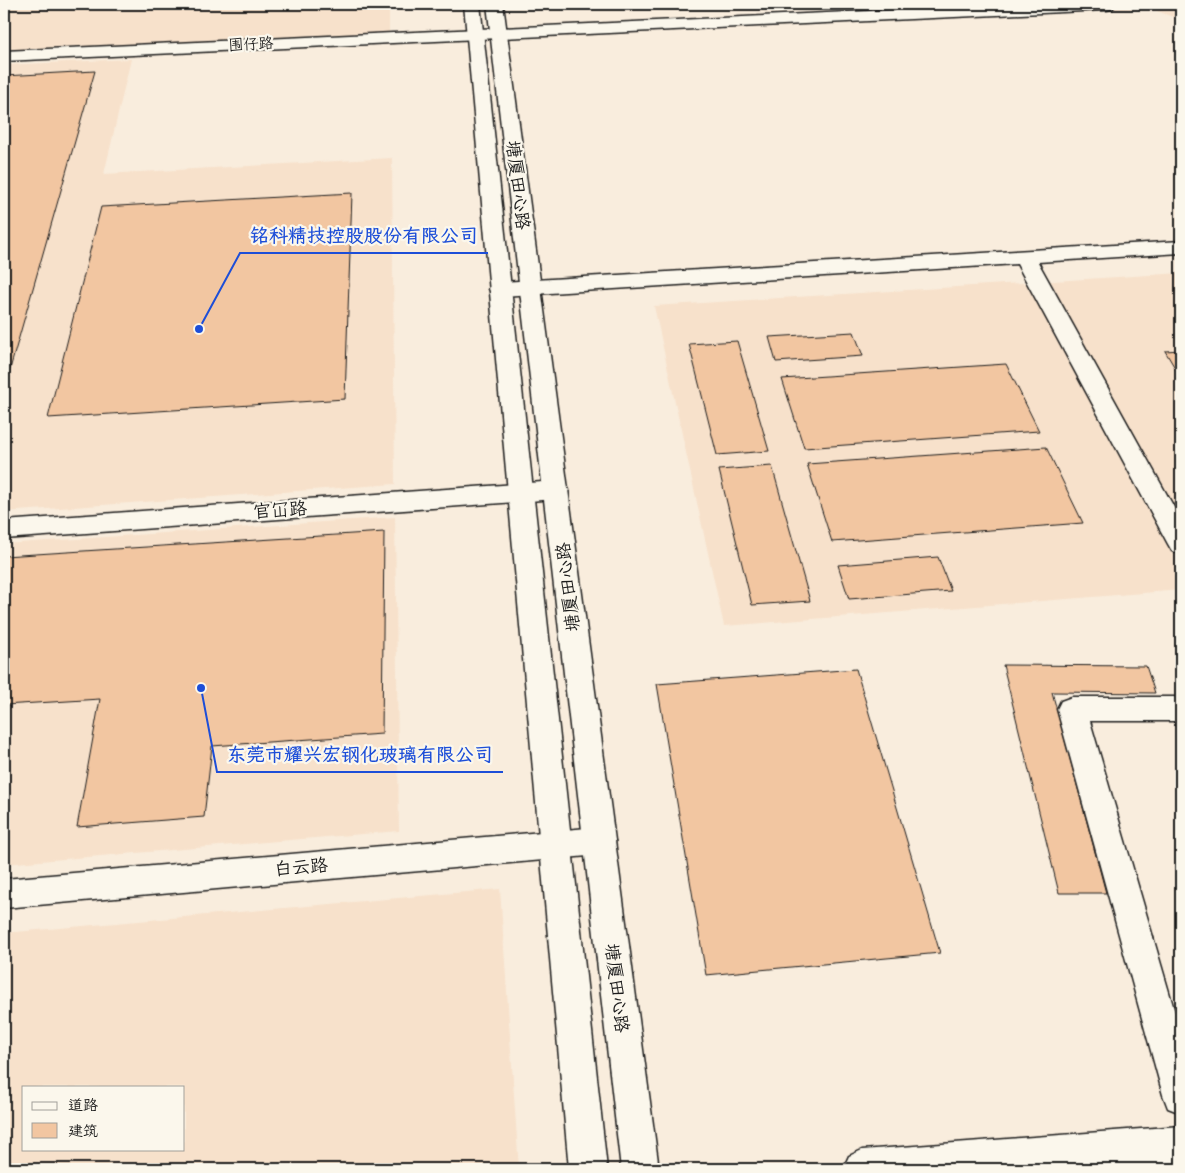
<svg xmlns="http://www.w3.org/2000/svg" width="1185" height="1173" viewBox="0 0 1185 1173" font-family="'Indie Flower','LXGW WenKai TC',sans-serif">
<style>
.built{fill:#f7e1cb;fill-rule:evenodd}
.building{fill:#f2c6a1;stroke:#1c1c1c}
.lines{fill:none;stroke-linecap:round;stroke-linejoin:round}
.minor-casing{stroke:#1c1c1c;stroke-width:3}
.major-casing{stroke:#1c1c1c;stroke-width:3}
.minor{fill:#fbf7ec;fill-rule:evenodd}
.major{fill:#fbf7ec;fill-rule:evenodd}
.labels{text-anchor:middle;stroke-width:4.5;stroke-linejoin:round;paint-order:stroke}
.far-street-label{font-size:15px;fill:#1c1c1c;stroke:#fbf7ec}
.street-label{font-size:18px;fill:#1c1c1c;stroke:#fbf7ec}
.leader{fill:none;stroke:#1d4ed8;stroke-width:2}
.callout-dot{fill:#1d4ed8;stroke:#fbf7ec;stroke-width:2}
.callout-label{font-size:19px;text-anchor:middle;font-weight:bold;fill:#1d4ed8;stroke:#fbf7ec;stroke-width:4.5;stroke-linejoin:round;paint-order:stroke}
</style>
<rect width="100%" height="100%" fill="#f9eddd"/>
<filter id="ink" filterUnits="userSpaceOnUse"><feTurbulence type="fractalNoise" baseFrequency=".02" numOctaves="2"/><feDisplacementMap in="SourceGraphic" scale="10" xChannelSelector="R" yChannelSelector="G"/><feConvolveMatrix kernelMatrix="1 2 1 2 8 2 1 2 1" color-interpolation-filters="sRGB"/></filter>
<g filter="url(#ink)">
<!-- built -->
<path class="built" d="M4,4h385v28l-385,18z
M934,4h247v16l-32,-12 -181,9z
M131,59l-27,115 288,-16 3,326 -391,28v-447z
M1181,273v317l-457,36 -70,-320z
M395,517l4,314 -395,33v-320z
M500,889l19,280h-515v-236zM24,1087h160v62h-160z"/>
<!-- building -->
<path class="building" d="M95,71l-91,319v-314z
M352,193l-7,206 -297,19 53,-211z
M854,332l9,24 -87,6 -7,-25z
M737,341l32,110 -52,4 -28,-111z
M1181,350v28l-16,-27z
M1006,364l33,67 -235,17 -22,-69z
M1046,447l37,76 -251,19 -25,-78z
M772,466l38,135 -58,4 -33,-135z
M384,532l-2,202 -170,12 -8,71 -127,10 23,-128 -96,6v-149z
M938,557l13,34 -102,8 -11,-34z
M1003,665l143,1 9,27 -103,-1 54,201h-47z
M856,669l84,284 -234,22 -49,-291z"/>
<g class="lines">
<defs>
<path id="minor" d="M1022,4l93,1 -3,4 -6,1 -1102,51v-10z
M1181,241v12l-143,9 143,258v34l-9,-3 -4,-7 -151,-280 -517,32 -8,-2 -3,-5 3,-5 8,-2z
M556,481l9,3 4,6 -4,6 -9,3 -552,40v-18z
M1072,697h102l7,2v24l-7,-2h-84l91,312v80l-13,-5 -5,-13 -106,-386 4,-8z
M599,827l11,4 5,10 -5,10 -11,4 -595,53v-29z
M1181,1126v38l-72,5h-266l6,-13 13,-6z"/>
<path id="major" d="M464,4h16l127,1165h-38z
M487,4h16l156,1165h-38z"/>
</defs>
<!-- minor casing -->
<use href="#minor" class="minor-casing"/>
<!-- major casing -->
<use href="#major" class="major-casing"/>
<!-- minor -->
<use href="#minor" class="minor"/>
<!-- major -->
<use href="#major" class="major"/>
</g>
</g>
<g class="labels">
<!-- far-street labels -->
<g class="far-street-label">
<text transform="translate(251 44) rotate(-3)" y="5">围仔路</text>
</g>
<!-- street labels -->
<g class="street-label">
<text transform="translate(518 185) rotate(83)" y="6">塘厦田心路</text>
<text transform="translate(280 510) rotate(-4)" y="6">官冚路</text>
<text transform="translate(568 587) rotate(-97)" y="6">塘厦田心路</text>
<text transform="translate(301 867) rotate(-5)" y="6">白云路</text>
<text transform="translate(617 988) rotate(83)" y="6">塘厦田心路</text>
</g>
</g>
<!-- callouts -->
<path class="leader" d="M199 329L240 253H488M201 688L217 772H503"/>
<g class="callout-dot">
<circle cx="199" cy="329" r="5"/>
<circle cx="201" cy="688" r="5"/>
</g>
<g class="callout-label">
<text x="364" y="242">铭科精技控股股份有限公司</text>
<text x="360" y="761">东莞市耀兴宏钢化玻璃有限公司</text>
</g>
<!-- margin -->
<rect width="1185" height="1173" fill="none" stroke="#fbf7ec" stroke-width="20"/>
<rect x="10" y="10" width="1165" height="1153" fill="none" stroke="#1c1c1c" stroke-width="2" filter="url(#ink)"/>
<!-- legend -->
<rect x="22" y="1086" width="162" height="65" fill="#fbf7ec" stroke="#a29f99"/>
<rect x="32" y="1102" width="25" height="8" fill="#fbf7ec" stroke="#a29f99"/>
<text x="68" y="1110" font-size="15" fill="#1c1c1c">道路</text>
<rect x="32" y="1123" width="25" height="15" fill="#f2c6a1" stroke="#a29f99"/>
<text x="68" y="1136" font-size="15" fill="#1c1c1c">建筑</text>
</svg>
